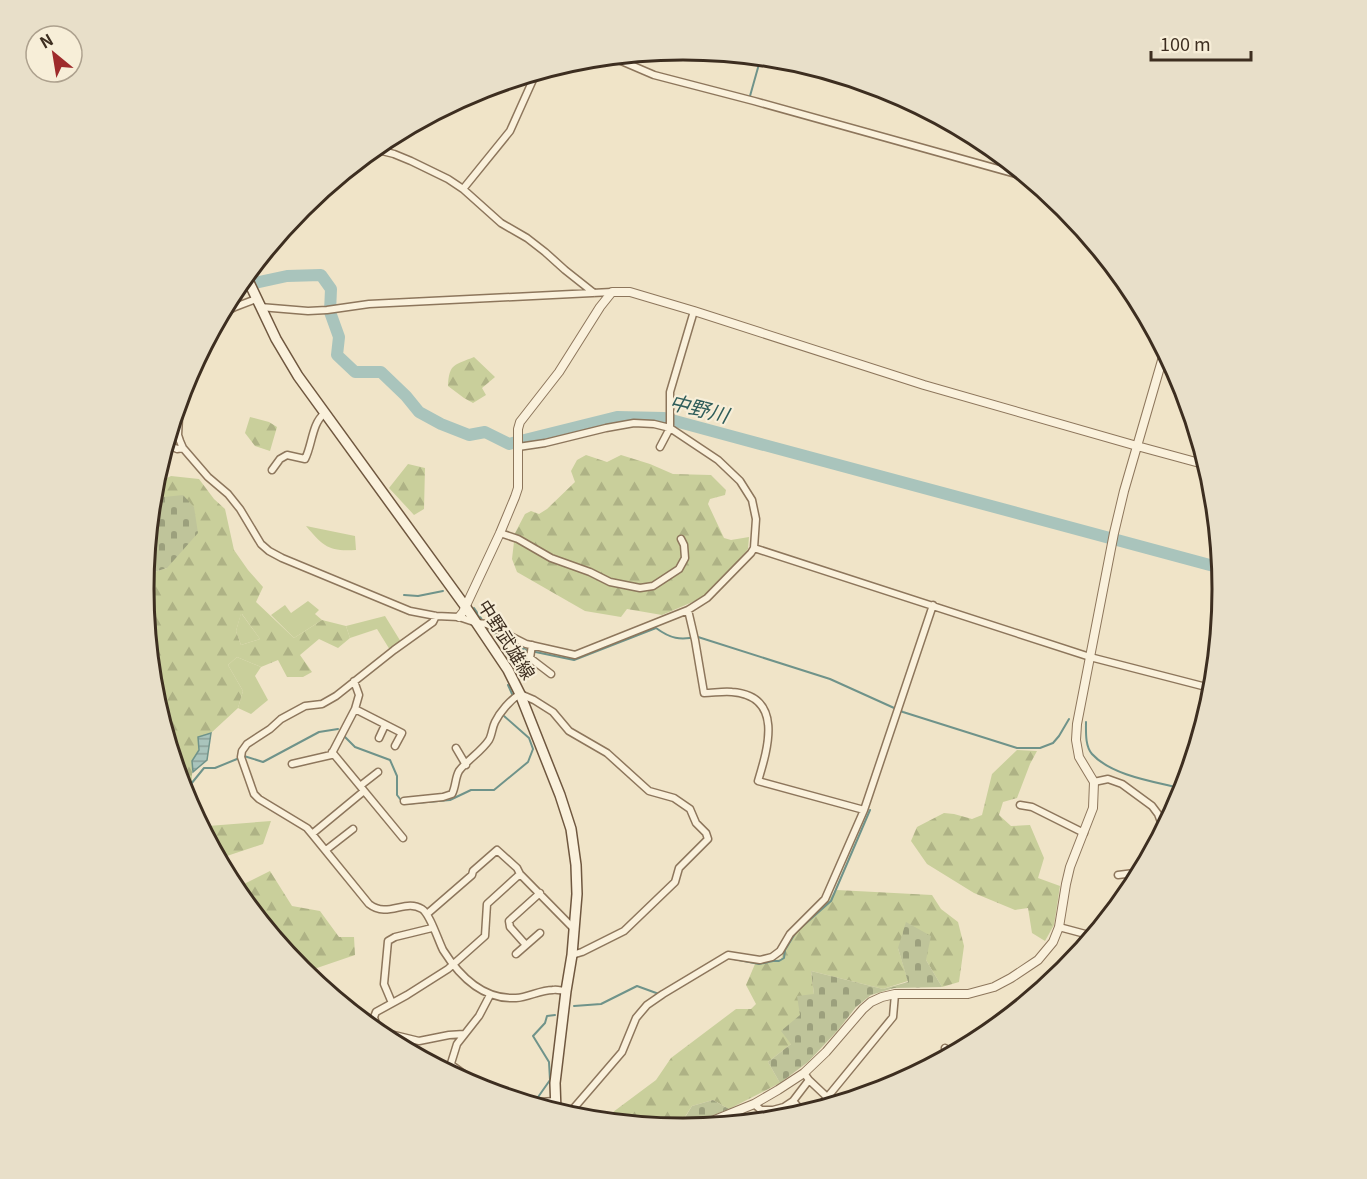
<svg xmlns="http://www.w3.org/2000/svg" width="1367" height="1179" viewBox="0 0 1367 1179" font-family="Georgia,'Noto Sans JP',serif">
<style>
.green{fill:#c9cf9b}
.forest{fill:url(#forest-firs);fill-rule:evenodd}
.cemetery{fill:url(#cemetery-stones)}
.water{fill:url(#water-rules);stroke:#6f938a;stroke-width:1.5}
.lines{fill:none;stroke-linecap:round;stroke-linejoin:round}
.stream{stroke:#6f938a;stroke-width:2}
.river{stroke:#a9c4bc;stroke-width:12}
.minor-casing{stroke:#8d765c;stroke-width:9}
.tertiary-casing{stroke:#8d765c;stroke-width:10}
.secondary-casing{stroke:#6f573f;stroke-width:12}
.minor{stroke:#faf1dc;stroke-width:6}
.tertiary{stroke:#faf1dc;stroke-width:8}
.secondary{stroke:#faf1dc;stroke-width:9}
.labels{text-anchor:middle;stroke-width:4.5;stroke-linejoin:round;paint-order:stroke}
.street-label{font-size:18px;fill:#3d2e20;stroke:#f7eed8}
.water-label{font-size:20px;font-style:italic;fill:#2f5d5a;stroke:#f7eed8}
.rim{fill:none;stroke:#3d2e20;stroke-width:3}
</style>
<defs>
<pattern id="forest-firs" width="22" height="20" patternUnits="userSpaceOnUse" patternTransform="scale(1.5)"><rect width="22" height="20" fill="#c9cf9b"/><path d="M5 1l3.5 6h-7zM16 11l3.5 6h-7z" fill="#aeb285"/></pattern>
<pattern id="cemetery-stones" width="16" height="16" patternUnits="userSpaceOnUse" patternTransform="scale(1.5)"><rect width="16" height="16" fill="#bfc49a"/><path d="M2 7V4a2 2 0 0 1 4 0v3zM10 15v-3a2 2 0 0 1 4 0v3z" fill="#9ca07d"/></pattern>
<pattern id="water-rules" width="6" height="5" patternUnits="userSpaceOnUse" patternTransform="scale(1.5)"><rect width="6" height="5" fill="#a9c4bc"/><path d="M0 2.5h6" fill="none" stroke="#8ba098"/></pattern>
</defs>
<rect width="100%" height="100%" fill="#f0e4c8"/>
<!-- green -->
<path class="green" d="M306,526l49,10 1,14c-27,2 -33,-4 -50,-24z
M308,601l11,9 -4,4 7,6 -28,18 -23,-23 14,-10 6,8z
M241,613l19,26 -19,6 -5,-14z
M385,616l16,26 -11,8 -13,-21 -27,9 -4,-12z
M237,657l24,10 -6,9 13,24 -17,14 -13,-6 5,-17 -15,-26z"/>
<!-- forest -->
<path class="forest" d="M474,357l21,20 -13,11 4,7 -13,8 -9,-5 -16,-12c1,-23 7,-21 26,-29z
M250,417l19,5 8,5 -7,24 -15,-5 -10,-13z
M586,455l21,7 14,-7 29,9 23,10 38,1 15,15 -1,5 -15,4 -2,5 16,34 7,2 18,-3 -1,12 -12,14 -34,35 -40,17 -35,-6 -6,8 -36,-6 -68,-39 -5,-13 3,-26 10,-19 6,-3 8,3 8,-5 28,-27 -4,-11 6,-11z
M408,464l17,4 -1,41 -10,6 -25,-27z
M157,475l4,6 10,-5 28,3 15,20 11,10 9,41 14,20 15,17 -7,15 38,36 28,-18 24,6 4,12 -12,10 -19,-9 -19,16 12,17 -9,5h-16l-9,-17 -17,7 -24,-10 -9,8 15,26 -5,17 -27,25 -13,4 1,13 -7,12v28l16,36 63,-5 -8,23 -45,15 -34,-63 -30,-101 -10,-106 1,-14 22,-7 -3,-71 -12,8 2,-21zM241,614h1l18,25 -19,6 -5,-14z
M1017,750l20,1 -7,13 -13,34 -14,4 -4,13 12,11 19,-1 14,33 -6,20 22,8 -6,39 -9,16 -13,-8 -4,-25 -13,2 -41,-17 -47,-29 -16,-23 6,-14 27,-14 10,1 18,5 10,-4 10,-41z
M270,871l22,35 28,5 19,26h15l1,18 -38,13 -17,2 -66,-81z
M837,890l95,5 9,14 17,13 6,24 -5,36 -17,5 -16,-27 -28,-12 10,33 -25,8 -72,-18 3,23 -14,22 -9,28 -23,18 12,21 -51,26 -16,-9 -21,6 -15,23 -72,-7v-4l51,-38 15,-22 65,-49h15l5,-5 -10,-19 9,-21 26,-5 8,-20z"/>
<!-- cemetery -->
<path class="cemetery" d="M183,495l11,12 4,26 -31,35 -22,7 7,-70 12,-8z
M906,922l25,14 -5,24 16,27 -48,1 -23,7 -15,12 -18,23 -30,32 -28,21 -12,-21 23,-18 -10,-13 19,-16 -3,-19 17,-2 -3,-23 72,18 25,-7 -10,-34z
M713,1100l16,9 -51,20 14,-23z"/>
<!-- water -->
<path class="water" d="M211,733l-4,27 -14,12 -1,-11 7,-11 -1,-13z"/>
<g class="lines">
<!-- stream -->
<path class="stream" d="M750,96l11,-39
M391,147l7,-14
M404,595l14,1 25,-5
M474,608l15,22 37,20 48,10 82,-32c15,11 23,12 42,9l132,42 73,33 114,36h23l13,-5 6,-7 10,-17
M516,669l10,-19
M508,685l5,11
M1086,722c0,10 -1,24 6,32 20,22 64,28 92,35
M344,736l11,11 35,13 7,16v19l7,9 46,-4 21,-10h23l34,-28 5,-13 -4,-11 -25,-22
M244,756l19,6 56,-30 19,-3
M186,799l5,-15 13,-16h11l22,-9
M734,959l25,5 14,-3h6l5,-3 1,-8 11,-18 35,-31 39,-91
M574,1006l27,-2 36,-18 22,8 1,-1
M536,1100l14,-20 -1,-18 -16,-26 12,-13 2,-7 8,-1"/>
<!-- river -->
<path class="river" d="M255,283l32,-7 34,-1 10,14 -1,23 9,25 -2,18 18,17h26l25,24 13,16 22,12 28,11 16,-3 24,12 108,-27 47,1 557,150
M236,287h8"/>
<defs>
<path id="minor" d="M612,57l42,18 100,26 273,76
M374,149l20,5 17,7 37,18 15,10 38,34 26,15 18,14 20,18 29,23
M463,189l47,-58 26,-58
M260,307l48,4 19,-1 42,-6 243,-12
M221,314l14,-7 21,-8
M180,398l-2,37 2,6 3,7 25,29 20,17 12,15 21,35 8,7 13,7 128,53 26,5 23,1 18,6 10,1 39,20 49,11 113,-45 19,-12 44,-45 3,-5 2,-29 -4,-19 -12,-19 -22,-21 -48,-32 -16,-4 -20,-1 -28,5 -61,15 -27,4
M166,444l11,5 6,-1
M660,447l10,-19v-36l24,-81
M272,470l8,-11 7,-4 18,4c7,-13 7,-36 19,-45
M500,533l18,6 33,19 39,14 20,10 30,6 13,-2 26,-17 6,-11 -1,-13 -3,-6
M754,548l336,109 124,32
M688,610l7,30 9,53c9,0 19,-2 28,-1 52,4 36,56 26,89l106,29
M436,616l-3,6 -39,28 -58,46 -14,8 -17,2 -24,13 -11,10 -23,15 -5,7 -1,6 13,37 5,5 48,29 5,6 57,70c19,15 36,-6 53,5 8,5 16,31 21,41 17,27 40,50 73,48 13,-1 24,-8 37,-8 4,-1 9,1 13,1
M532,645l-2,13 21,16
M354,681l5,14 -4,14 47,24 -7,13
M379,738l6,-13
M456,748l10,17
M332,752l71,86
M292,764l39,-9 24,-46
M1094,782l14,-3 14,5 30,22 6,8 6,16
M360,786l18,-14
M404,801l39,-4 9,-3c4,-8 3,-16 7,-23 8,-11 22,-19 30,-31 3,-5 3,-12 6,-18 5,-10 15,-22 25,-28l14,6 19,12 16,19 38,22 42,38 25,7 16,11 6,14 10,10 2,6 -29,29 -4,14 -51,49 -42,21 -10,3
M1020,805l12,2 52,26
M312,834l52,-43
M326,850l27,-21
M1118,875l24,-3
M427,914l45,-39 1,-4 24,-21 20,18 3,6
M1059,927l30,8 7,-1
M526,945l-16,-18 -1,-6 31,-28
M516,954l24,-21
M392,1003l-8,-19 4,-43 7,-4 37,-9
M464,1034l-15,1 -30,6 -41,-10 -4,-14 2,-5 31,-17 41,-26 37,-33 2,-32 33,-30 55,56
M945,1048l10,6
M450,1064l37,27
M448,1073l9,-29 22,-28 11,-21
M809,1080l18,17
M793,1101l11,13
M754,1104l7,6h12l11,-3 9,-6 16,-21 -5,-7
M532,1105l6,-3 18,-1
M816,1111l77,-94 2,-23
M567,1116l55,-64 14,-34 11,-13 16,-11 65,-39 32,5 12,-3 8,-6 10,-17 35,-35 39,-89 69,-205"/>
<path id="tertiary" d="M459,617l4,-5 37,-79 15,-36 3,-9v-59l2,-7 39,-50 41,-65 12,-15h18l64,19 230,74 213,61 70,19
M695,1128l59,-24 24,-14 26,-17 22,-21 37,-43 8,-7 11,-5 13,-3h73l26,-7 17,-9 27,-18 15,-18 6,-15 7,-43 4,-17 23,-59 1,-26 -15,-25 -3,-17 1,-16 13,-67 24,-124 10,-42 41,-141"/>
<path id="secondary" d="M246,276l30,63 22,37 167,230 43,64 12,24 40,101 11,34 5,36 1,29 -5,61 -6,36 -11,92 1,29"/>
</defs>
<!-- minor casing -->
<use href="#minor" class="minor-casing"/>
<!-- tertiary casing -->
<use href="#tertiary" class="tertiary-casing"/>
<!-- secondary casing -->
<use href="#secondary" class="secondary-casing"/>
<!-- minor -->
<use href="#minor" class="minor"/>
<!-- tertiary -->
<use href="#tertiary" class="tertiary"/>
<!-- secondary -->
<use href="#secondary" class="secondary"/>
</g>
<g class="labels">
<!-- street labels -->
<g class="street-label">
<text transform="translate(506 640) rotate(58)" y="6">中野武雄線</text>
</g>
<!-- water labels -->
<g class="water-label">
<text transform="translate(699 409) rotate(14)" y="7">中野川</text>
</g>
</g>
<!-- crop -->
<path d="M0 0H1367V1179H0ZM154 589a529 529 0 1 1 1058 0a529 529 0 1 1-1058 0Z" fill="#e8dfc9" fill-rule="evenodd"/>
<path class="rim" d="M154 589a529 529 0 1 1 1058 0a529 529 0 1 1-1058 0Z"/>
<!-- north arrow -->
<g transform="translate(54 54) rotate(330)"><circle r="28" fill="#f7eed8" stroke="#ada18e" stroke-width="1.5"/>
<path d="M0-4.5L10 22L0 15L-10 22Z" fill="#9e2a2b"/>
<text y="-9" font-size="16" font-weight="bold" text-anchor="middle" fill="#3d2e20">N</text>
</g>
<!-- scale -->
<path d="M1151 51v9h100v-9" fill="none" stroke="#3d2e20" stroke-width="3"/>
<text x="1160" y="51" font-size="18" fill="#3d2e20" stroke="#f7eed8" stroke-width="4.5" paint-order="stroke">100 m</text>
</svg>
